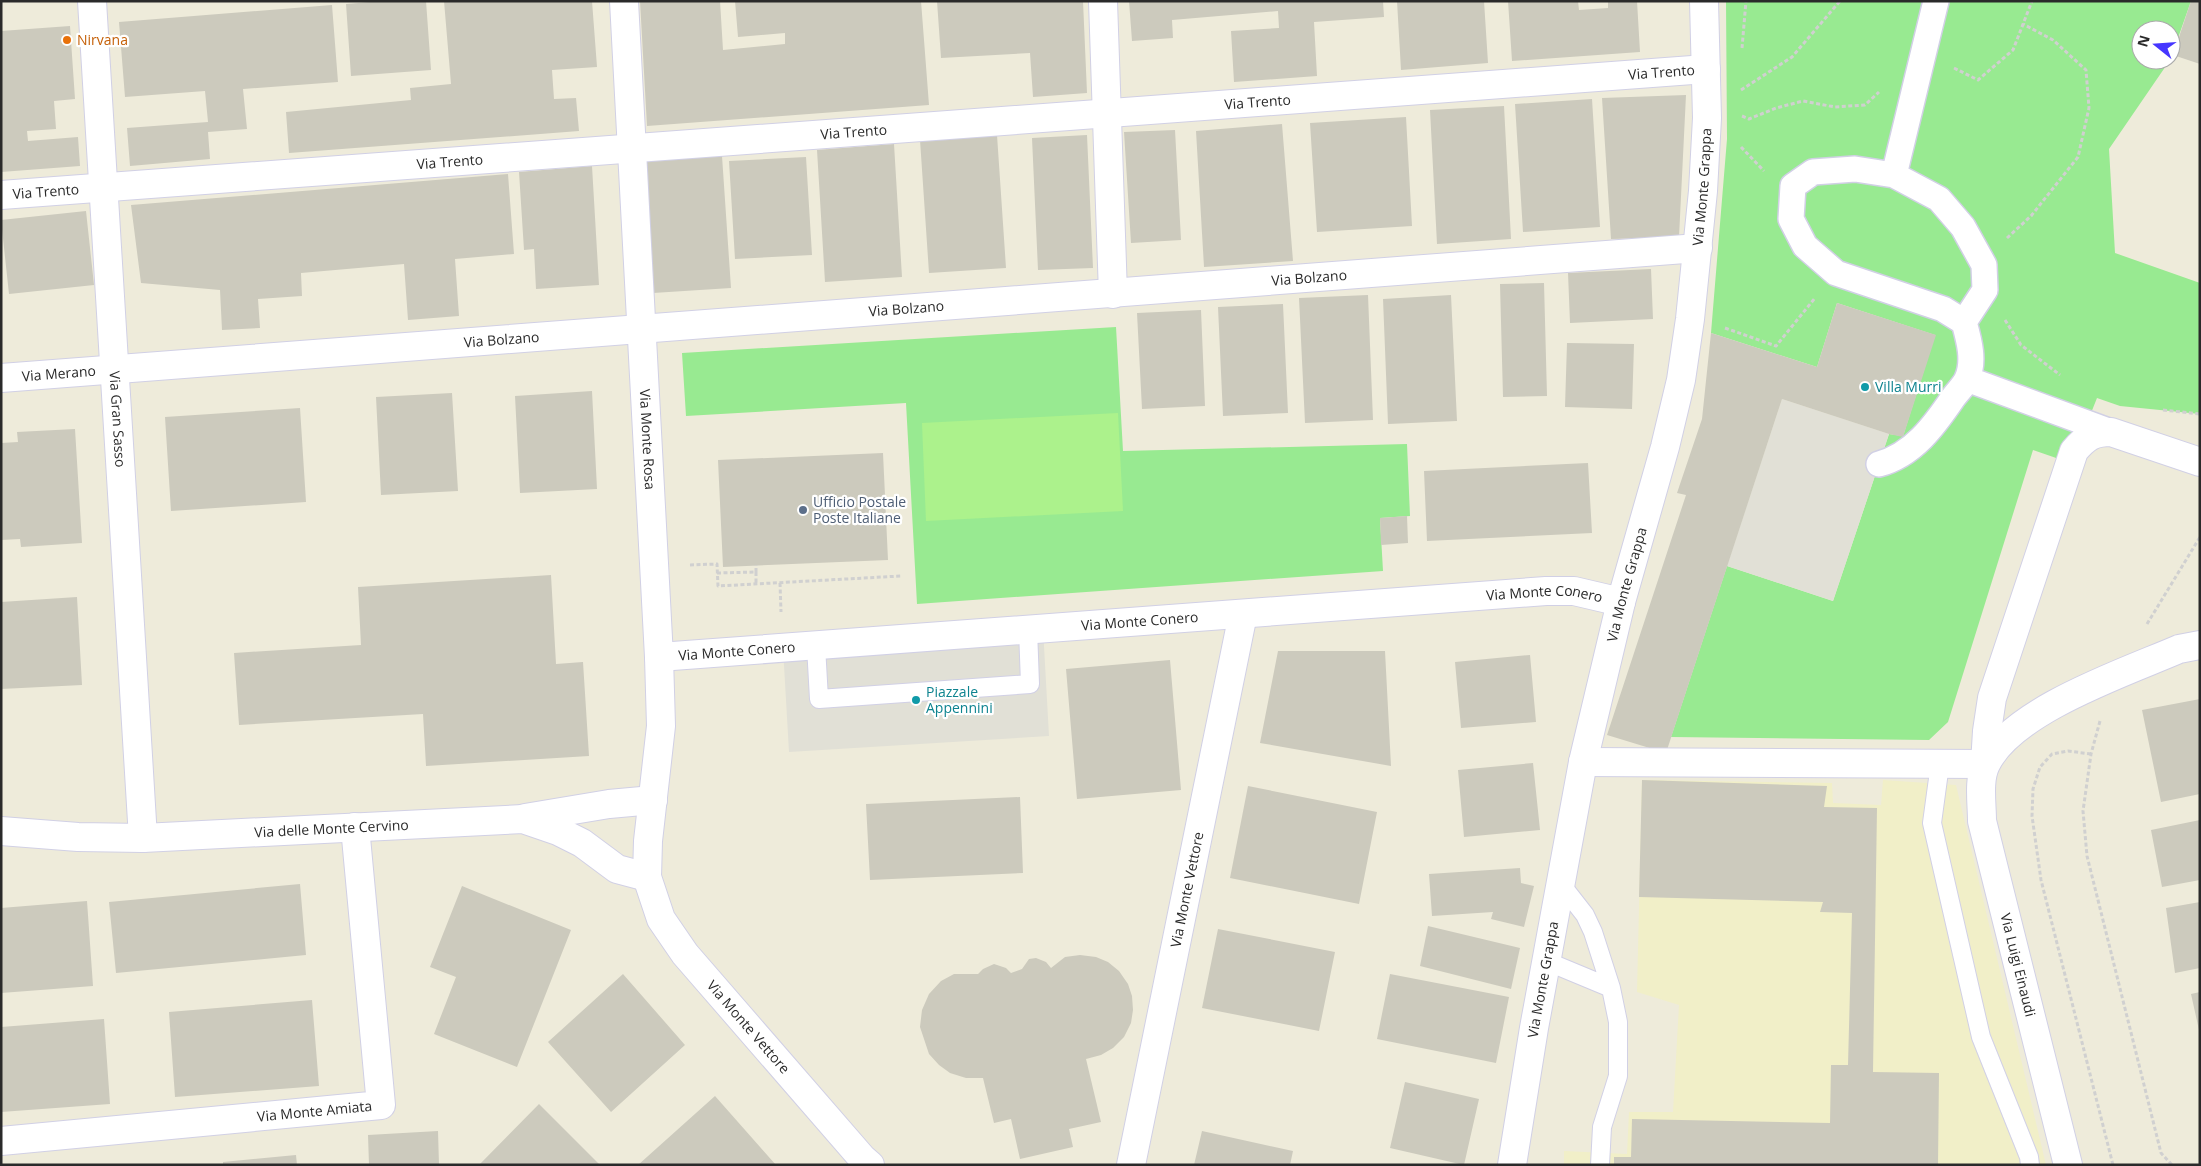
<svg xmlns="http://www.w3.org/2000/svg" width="2201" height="1166" viewBox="0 0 2201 1166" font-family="'Open Sans',sans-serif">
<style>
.education{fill:#f1efc8}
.green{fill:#98ea91}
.pitch{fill:#acf28c}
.plaza{fill:#e1e0d6}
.building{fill:#cccabd}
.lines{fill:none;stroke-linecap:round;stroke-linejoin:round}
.service-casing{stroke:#d1d0e5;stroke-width:20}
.pedestrian-casing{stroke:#d1d0e5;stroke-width:28}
.minor-casing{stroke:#d1d0e5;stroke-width:30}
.tertiary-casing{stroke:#d1d0e5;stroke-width:30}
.path{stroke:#d0d0d0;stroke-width:3;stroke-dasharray:4 2.5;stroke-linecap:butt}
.service{stroke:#fff;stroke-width:18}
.pedestrian{stroke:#fff;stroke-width:25}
.minor{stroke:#fff;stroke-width:28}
.tertiary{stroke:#fff;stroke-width:28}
.food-dot{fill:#e8710a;stroke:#fff;stroke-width:2}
.culture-dot{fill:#0f9aa8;stroke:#fff;stroke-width:2}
.service-dot{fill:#5c6f8a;stroke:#fff;stroke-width:2}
.labels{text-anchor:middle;stroke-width:4.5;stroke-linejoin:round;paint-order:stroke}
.food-label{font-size:14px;fill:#c56008;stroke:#fff;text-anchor:start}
.street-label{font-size:14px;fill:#2a2a2a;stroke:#fff}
.culture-label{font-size:14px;fill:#0d838f;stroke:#fff;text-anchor:start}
.service-label{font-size:14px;fill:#4e5e75;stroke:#fff;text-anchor:start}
</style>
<rect width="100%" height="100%" fill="#eeebda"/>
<!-- education -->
<path class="education" d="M1642,780l190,3 1,20 48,2 2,-25 73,5 90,380h-482v-14l63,3 2,-42h44l6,-107 -42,-13z"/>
<!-- green -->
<path class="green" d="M1726,1h465l-20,57v-28h-30v30h29l-61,89 6,104 85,30v131l-80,-8 -23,-8 -10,25 -25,37 -29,-10 -85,272 -19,18 -258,-3 56,-171 106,35 56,-167 14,2 32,-101 -98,-32 -20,64 -106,-34 16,-194z
M1116,327l7,124 284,-7 3,72 -30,2 3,53 -466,33 -11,-201 -220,13 -4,-63z"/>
<!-- pitch -->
<path class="pitch" d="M1118,413l5,98 -197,10 -4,-98z"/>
<!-- plaza -->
<path class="plaza" d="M1782,399l107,35 -56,167 -106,-35z
M1043,628l6,108 -260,16 -6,-104z"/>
<!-- building -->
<path class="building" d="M382,1h44l5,69 -80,6 -5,-72z
M444,1h148l5,66 -45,3 2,29 22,-1 3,33 -290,22 -3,-41 125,-12 -1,-12 41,-4z
M640,1h80l3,49 62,-6v-11l-47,4 -3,-36h186l8,104 -282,21z
M937,1h146l4,92 -54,4 -3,-44 -89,5z
M1129,1h254l1,16 -70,5 3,54 -83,6 -3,-51 48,-3 -1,-17 -106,9 1,18 -41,3z
M1397,1h87l4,62 -87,7z
M1508,1h70l1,9 29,-2v-7h29l3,51 -128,9z
M2191,1h9v63l-27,-9z
M332,5l6,77 -95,7 4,40 -39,3 2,27 -80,7 -3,-38 81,-6 -3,-31 -80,6 -6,-75z
M70,26l5,73 -21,2 2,28 -29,2 1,10 50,-4 2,29 -79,6v-141z
M1686,95l-7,142 -68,2 -9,-141z
M1592,99l8,128 -77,5 -8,-128z
M1504,106l7,133 -74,5 -7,-134z
M1406,117l6,109 -95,6 -7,-109z
M1282,124l11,137 -89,6 -8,-136z
M1175,130l6,110 -50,3 -7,-111z
M997,135l9,133 -77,5 -9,-133z
M1087,135l6,133 -55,2 -6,-132z
M894,144l8,133 -77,5 -8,-132z
M722,156l9,132 -78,5 -8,-133z
M806,157l6,98 -77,4 -6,-98z
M592,166l7,119 -63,4 -2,-40 -10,1 -5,-78z
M508,174l6,80 -59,5 4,57 -51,4 -4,-56 -103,9 1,23 -44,3 2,29 -38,2 -2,-40 -79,-7 -10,-78z
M86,211l8,74 -85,9 -8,-74z
M1651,269l2,50 -83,4 -2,-50z
M1544,283l3,113 -44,1 -3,-113z
M1368,295l5,125 -68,3 -6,-125z
M1451,295l6,126 -69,3 -5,-125z
M1837,303l99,32 -33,102 -14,-3 -107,-35 -116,354 -59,-18 79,-240 -9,-2 25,-74 9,-86 106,34z
M1283,304l5,109 -65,3 -5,-109z
M1201,310l4,96 -63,3 -5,-96z
M1567,343l67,1 -2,65 -67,-2z
M592,391l5,98 -77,4 -5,-97z
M452,393l6,98 -77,4 -5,-98z
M300,408l6,94 -135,9 -6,-94z
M75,429l7,114 -61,4 -1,-8 -19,1v-97l17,-1 -1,-10z
M883,453l5,107 -165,7 -5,-107z
M1588,463l4,70 -165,8 -3,-70z
M1407,516l1,27 -27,2 -1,-27z
M551,575l5,89 27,-2 6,94 -163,10 -3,-52 -184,11 -5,-72 127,-8 -3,-58z
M77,597l5,88 -81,4v-87z
M1278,651h107l6,115 -131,-23z
M1530,655l6,67 -75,6 -6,-66z
M1170,660l11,130 -104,9 -11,-130z
M2200,699v95l-39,8 -19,-92z
M1533,763l7,67 -76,7 -6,-67z
M1642,780l185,6 -3,21 53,1 -4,264 66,1 -1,92h-324v-8h17l1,-38 198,4 1,-58h17l4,-152 -32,-1 3,-10 -184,-5z
M1248,786l129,26 -18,92 -129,-26z
M1020,797l3,76 -153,7 -4,-76z
M2200,820v60l-38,7 -11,-57z
M1520,868l1,15 13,3 -10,41 -33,-8 2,-7 -61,4 -3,-42z
M300,884l6,71 -190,18 -7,-71z
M462,886l109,44 -54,137 -83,-33 22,-57 -26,-10z
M87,901l6,85 -92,7v-85z
M2200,902v66l-25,5 -9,-65z
M1428,926l92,22 -9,41 -91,-23z
M1218,929l117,23 -16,79 -117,-23z
M1080,955l16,2 12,5 11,9 9,13 4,12 1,14 -2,13 -7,14 -11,11 -12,7 -15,4 15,63 -32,7 4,18 -53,12 -9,-40 -17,4 -11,-45h-17l-16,-5 -11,-8 -10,-11 -9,-27 2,-17 7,-16 12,-13 13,-7h24l5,-5 11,-5 12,4 5,5 11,-4 7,-10 7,-1 10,4 5,6 14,-11z
M623,974l62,71 -74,67 -63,-70z
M1390,974l119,23 -13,66 -119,-24z
M2200,992v38h-1l-8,-36z
M312,1000l7,86 -144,11 -6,-85z
M104,1019l6,85 -109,8v-85z
M1405,1082l74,17 -15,66 -74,-17z
M715,1096l61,69h-138z
M539,1104l61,61h-121z
M438,1131l1,34h-70l-1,-30z
M1202,1131l91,20 -3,14h-96z
M296,1155l1,10h-74v-3z"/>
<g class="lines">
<defs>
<path id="service" d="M816,646l3,53 211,-15 -2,-55
M1940,764l-8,59 49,214 48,120 1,8
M1546,961l65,27 -18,-56 -8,-17 -25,-32
M1600,1165l2,-38 16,-51v-54l-7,-34"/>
<path id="pedestrian" d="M1894,175l42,-174
M1967,379l144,53
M1879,464c34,-9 55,-38 74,-66 4,-6 11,-12 14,-19 8,-18 2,-39 -3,-57l-21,-13 -107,-36 -31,-27 -14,-27 2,-33 20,-14 42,-3 39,6 45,24 24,28 21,38 1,25 -21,32"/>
<g id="minor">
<path id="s1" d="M92,1l51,837"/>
<path id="s2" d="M624,1l35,656 2,69 -13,115 -1,36 14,42 24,35 177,204 8,7"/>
<path d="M1103,1l10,293"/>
<path id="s3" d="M1,195l1705,-126"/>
<path id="s4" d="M1,378l1697,-130"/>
<path id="s5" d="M659,657l887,-66h28l47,11"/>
<path d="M1583,762l402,2 2,-33 5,-33 82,-247c12,-14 19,-19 37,-19l89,30"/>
<path d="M525,818l84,-14 44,-4"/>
<path id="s6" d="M1,831l77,6 65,1 380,-19 35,12 24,12 35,26 30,8"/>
<path id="s7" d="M1,1141l380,-36 -26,-278"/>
<path id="s8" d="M1131,1165l112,-551"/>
</g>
<g id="tertiary">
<path id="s9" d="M1512,1165l22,-137 49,-266 38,-160 44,-155 16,-67 9,-61 13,-128 4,-73 -3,-117"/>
<path d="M2068,1165l-86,-344c0,-18 -4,-41 4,-57 26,-54 140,-92 193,-115l21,-4"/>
</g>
</defs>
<!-- service casing -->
<use href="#service" class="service-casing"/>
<!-- pedestrian casing -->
<use href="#pedestrian" class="pedestrian-casing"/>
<!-- minor casing -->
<use href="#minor" class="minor-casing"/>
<!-- tertiary casing -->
<use href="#tertiary" class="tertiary-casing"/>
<!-- path -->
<path class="path" d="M1742,48l4,-47
M1954,68l24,12 35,-30 19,-49
M1741,90l51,-33 48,-56
M1742,116l7,3 27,-11 27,-7 32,6 30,-2 14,-13
M1741,147l23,24
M2007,238l24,-22 47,-59 11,-49 -3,-38 -33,-30 -30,-16
M2005,320l16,25 39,30
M1725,328l51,18 39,-48
M2163,410l37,4
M690,565l27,-1 1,22 183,-10
M756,572v12
M717,573l39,-1v-7
M780,583l1,29
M2147,624l53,-87
M2100,721l-9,33 -8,57 4,45 74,297 11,12
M2091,754l-23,-3 -16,3 -12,13 -7,22 -1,27 9,64 72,285"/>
<!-- service -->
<use href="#service" class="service"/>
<!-- pedestrian -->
<use href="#pedestrian" class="pedestrian"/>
<!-- minor -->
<use href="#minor" class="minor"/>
<!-- tertiary -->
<use href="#tertiary" class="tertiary"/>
</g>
<!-- markers -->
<circle class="food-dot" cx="67" cy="40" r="5"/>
<g class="culture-dot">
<circle cx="1865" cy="387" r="5"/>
<circle cx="916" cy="700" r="5"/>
</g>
<circle class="service-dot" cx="803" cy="510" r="5"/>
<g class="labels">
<!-- food labels -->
<g class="food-label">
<text x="77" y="45">Nirvana</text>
</g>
<!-- street labels -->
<g class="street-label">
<text dy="5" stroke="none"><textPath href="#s3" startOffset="1665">Via Trento</textPath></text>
<text dy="5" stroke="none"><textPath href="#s3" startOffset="1260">Via Trento</textPath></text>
<text dy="5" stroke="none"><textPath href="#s3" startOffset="855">Via Trento</textPath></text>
<text dy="5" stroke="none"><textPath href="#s3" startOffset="450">Via Trento</textPath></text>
<text dy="5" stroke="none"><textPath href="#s9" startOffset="998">Via Monte Grappa</textPath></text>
<text dy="5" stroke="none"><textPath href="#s3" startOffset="45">Via Trento</textPath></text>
<text dy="5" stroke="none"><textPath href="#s4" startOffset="1312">Via Bolzano</textPath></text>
<text dy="5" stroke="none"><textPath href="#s4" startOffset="908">Via Bolzano</textPath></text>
<text dy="5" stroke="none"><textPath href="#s4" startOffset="502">Via Bolzano</textPath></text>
<text dy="5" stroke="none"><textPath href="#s4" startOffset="58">Via Merano</textPath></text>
<text dy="5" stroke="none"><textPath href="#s1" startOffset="419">Via Gran Sasso</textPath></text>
<text dy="5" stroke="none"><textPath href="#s2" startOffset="439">Via Monte Rosa</textPath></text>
<text dy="5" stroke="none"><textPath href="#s9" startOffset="592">Via Monte Grappa</textPath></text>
<text dy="5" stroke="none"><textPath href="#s5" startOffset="888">Via Monte Conero</textPath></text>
<text dy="5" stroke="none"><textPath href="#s5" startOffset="482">Via Monte Conero</textPath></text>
<text dy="5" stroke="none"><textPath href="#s5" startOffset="78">Via Monte Conero</textPath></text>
<text dy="5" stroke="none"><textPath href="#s6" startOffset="331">Via delle Monte Cervino</textPath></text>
<text dy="5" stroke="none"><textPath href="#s8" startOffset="281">Via Monte Vettore</textPath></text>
<text transform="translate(2018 965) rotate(76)" y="5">Via Luigi Einaudi</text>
<text dy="5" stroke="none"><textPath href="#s9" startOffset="188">Via Monte Grappa</textPath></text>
<text dy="5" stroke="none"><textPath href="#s2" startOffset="1061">Via Monte Vettore</textPath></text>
<text dy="5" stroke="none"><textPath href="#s7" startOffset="315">Via Monte Amiata</textPath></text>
</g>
<!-- culture labels -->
<g class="culture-label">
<text x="1875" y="392">Villa Murri</text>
<text x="926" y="697">Piazzale<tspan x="926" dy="16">Appennini</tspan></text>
</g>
<!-- service labels -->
<g class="service-label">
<text x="813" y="507">Ufficio Postale<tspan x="813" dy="16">Poste Italiane</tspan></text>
</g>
</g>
<!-- border -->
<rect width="2201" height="1166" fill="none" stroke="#2a2a2a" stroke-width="5"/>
<!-- north arrow -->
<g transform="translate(2156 45) rotate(287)"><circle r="24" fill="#ffffff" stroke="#aaaaaa"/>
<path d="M0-4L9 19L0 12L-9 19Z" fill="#4636ff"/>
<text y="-8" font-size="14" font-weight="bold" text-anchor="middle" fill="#2a2a2a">N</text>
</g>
</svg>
